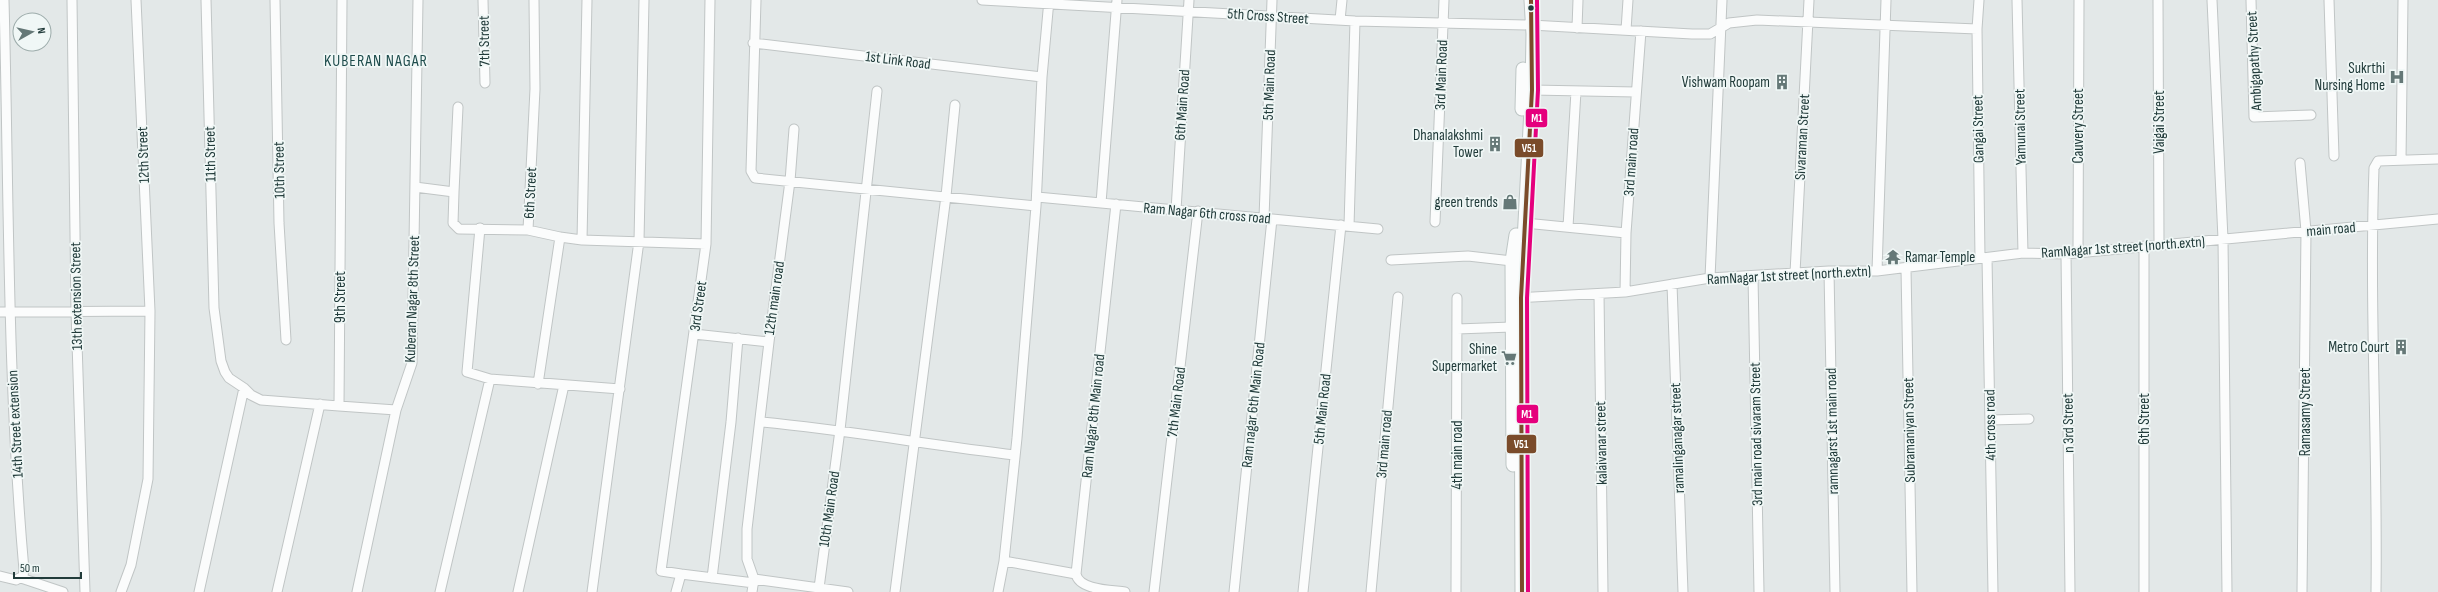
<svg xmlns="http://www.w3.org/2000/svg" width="2438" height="592" viewBox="0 0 2438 592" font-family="'Sofia Sans Condensed',sans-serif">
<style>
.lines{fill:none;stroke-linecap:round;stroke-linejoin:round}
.minor-casing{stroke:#c0c5c5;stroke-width:11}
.secondary-casing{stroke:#bec6c5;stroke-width:15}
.minor{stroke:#fbfcfc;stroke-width:9}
.secondary{stroke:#fbfcfc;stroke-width:13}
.bus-1-casing{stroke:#f0f7f6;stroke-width:7}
.bus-2-casing{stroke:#f0f7f6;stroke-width:7}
.bus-1{stroke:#7a4b2a;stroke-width:4}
.bus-2{stroke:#e5007d;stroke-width:4}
.bus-dot{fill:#213b3a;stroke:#f0f7f6;stroke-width:1.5}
.labels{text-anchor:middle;stroke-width:3.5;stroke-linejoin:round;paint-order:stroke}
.street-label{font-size:15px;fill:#213b3a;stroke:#f0f7f6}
.poi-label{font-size:15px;fill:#213b3a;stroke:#f0f7f6;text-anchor:end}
.neighbourhood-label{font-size:16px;letter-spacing:1px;fill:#1e4c4c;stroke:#f0f7f6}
.line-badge{stroke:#f0f7f6;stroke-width:1.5}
.badge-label{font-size:11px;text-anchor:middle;font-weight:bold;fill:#fff}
</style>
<rect width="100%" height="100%" fill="#e3e8e8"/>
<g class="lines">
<defs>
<path id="minor" d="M72,0l4,311 9,281
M206,0l8,308 7,53 4,11 4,6 15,10 7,7 10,5 78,6 3,-406
M275,0l4,223 7,117
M483,0l2,83
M534,0l1,89 -7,141 32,7 -22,147
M756,0l-5,171 4,7 281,28 6,-129 7,-77
M982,0l373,21 176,4 161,9h18l19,-11 28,-3 220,9
M1979,0l-2,29 3,229
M2017,0l6,253
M2158,0l1,245
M2212,0l11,239 4,353
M2251,0l3,117 57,-2
M2329,0l5,156
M1340,20l2,-20
M1577,28l1,-28
M1626,30l2,-30
M753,43l289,34
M1532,90l104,2
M2401,160l2,-160
M2300,163l6,68 -4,361
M415,187l39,5 -1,31 6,6 69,1
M454,192l4,-85
M1037,197l341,32
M1101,203l16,-203
M1116,204l-40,370c3,16 35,16 49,18
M1176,210l13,-210
M1264,218l8,-218
M1435,222l9,-222
M1525,223l101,10
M1349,226l6,-205
M1568,227l8,-136
M480,228l-13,144 23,7 130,10
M560,237l22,3 5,-240
M582,240l124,4
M2078,253l1,-253
M2066,254l4,338
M1987,258l6,334
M1391,260l77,-4 44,5
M1906,269l6,323
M1829,271l6,321
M1877,271l9,-271
M1795,273l14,-273
M1753,276l6,316
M1710,278l12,-278
M1672,284l11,308
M1625,292l1,-59 15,-202
M1599,294l4,298
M1516,298l109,-6 85,-14 119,-7h48l146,-18 43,1 372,-35
M0,312l150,-1
M1457,329l55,-2
M694,334l75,8 21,-161 4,-52
M339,406l57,4
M1990,420l39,-1
M761,422c85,8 169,23 254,33
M1004,561l13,-123 19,-232
M681,574l73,9
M0,576l16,4 7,-4 1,-6c-17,-190 -15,-380 -20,-570
M21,578l42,14
M712,578l19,-156 7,-84
M754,579l94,13
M819,588l21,-158 37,-339
M121,592l10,-27 17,-86 2,-168 -14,-311
M199,592l45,-204
M277,592l43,-188
M357,592l39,-182 16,-47 6,-363
M440,592l50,-213
M518,592l46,-207
M592,592l47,-351 5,-241
M676,592l5,-18 -20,-3 45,-327 4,-244
M752,592l2,-13 -7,-20v-30l22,-187
M895,592l51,-396 9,-91
M998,592l6,-31 72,13
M1154,592l44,-381
M1234,592l38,-373
M1303,592l38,-367
M1371,592l27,-295
M1456,592l1,-294
M2144,592v-346
M2376,592c2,-141 -7,-283 -2,-424l4,-7 60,-2"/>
<path id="secondary" d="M1522,109l1,-40
M1513,465l-1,-204 4,-26
M1522,592l-1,-294 11,-208 1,-56 -2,-34"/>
</defs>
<!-- minor casing -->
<use href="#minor" class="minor-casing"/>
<!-- secondary casing -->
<use href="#secondary" class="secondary-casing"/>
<!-- minor -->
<use href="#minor" class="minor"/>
<!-- secondary -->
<use href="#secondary" class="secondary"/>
<defs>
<path id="bus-1" d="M1522,592l-1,-294 11,-208 -1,-90"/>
<path id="bus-2" d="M1528,592l-1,-294 11,-208 -1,-90"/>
</defs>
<!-- bus-1 casing -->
<use href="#bus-1" class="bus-1-casing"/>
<!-- bus-2 casing -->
<use href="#bus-2" class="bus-2-casing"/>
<!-- bus-1 -->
<use href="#bus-1" class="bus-1"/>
<!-- bus-2 -->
<use href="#bus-2" class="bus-2"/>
</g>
<!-- icons -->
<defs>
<symbol id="hospital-bare" viewBox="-9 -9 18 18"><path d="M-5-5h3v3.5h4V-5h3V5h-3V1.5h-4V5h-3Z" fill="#657877" stroke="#f0f7f6" stroke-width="2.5" paint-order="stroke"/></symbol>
<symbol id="building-bare" viewBox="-9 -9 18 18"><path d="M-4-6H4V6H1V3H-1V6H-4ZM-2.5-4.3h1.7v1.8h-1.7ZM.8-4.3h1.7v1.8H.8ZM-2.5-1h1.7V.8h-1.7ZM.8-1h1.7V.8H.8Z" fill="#657877" stroke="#f0f7f6" stroke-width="2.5" paint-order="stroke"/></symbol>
<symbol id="shop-bare" viewBox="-9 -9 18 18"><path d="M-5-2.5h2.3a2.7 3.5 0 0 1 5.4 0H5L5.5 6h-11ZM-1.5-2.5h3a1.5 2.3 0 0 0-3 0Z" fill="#657877" stroke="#f0f7f6" stroke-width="2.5" paint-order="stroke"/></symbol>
<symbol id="temple-bare" viewBox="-9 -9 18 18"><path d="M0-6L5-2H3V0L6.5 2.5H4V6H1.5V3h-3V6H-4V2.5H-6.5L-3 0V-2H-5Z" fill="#657877" stroke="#f0f7f6" stroke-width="2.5" paint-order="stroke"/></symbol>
<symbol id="supermarket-bare" viewBox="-9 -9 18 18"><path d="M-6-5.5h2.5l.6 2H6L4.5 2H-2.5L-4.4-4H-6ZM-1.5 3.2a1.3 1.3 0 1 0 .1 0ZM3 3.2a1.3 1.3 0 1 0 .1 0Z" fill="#657877" stroke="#f0f7f6" stroke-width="2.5" paint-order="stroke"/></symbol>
</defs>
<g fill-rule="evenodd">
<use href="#hospital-bare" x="2386" y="66" width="22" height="22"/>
<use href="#building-bare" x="1771" y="71" width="22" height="22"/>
<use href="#building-bare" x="1484" y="133" width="22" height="22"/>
<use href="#shop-bare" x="1499" y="191" width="22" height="22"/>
<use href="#temple-bare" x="1882" y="246" width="22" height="22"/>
<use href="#building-bare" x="2390" y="336" width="22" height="22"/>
<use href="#supermarket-bare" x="1498" y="347" width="22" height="22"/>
</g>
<!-- markers -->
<circle class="bus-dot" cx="1531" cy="8" r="3.5"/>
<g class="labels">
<!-- street labels -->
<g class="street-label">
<text transform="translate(1268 16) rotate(4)" y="5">5th Cross Street</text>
<text transform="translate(484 41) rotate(-91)" y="5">7th Street</text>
<text transform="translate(898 60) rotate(7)" y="5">1st Link Road</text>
<text transform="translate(2254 61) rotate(-93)" y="5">Ambigapathy Street</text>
<text transform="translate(1441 75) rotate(-88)" y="5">3rd Main Road</text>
<text transform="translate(1269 85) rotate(-88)" y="5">5th Main Road</text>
<text transform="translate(1182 105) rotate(-86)" y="5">6th Main Road</text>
<text transform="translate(2159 122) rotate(-90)" y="5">Vaigai Street</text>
<text transform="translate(2078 126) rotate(-90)" y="5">Cauvery Street</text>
<text transform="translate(2020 127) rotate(-91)" y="5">Yamunai Street</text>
<text transform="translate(1978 129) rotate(-91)" y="5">Gangai Street</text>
<text transform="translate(1802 137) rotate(-87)" y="5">Sivaraman Street</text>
<text transform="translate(210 154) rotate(-91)" y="5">11th Street</text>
<text transform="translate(143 155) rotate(-92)" y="5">12th Street</text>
<text transform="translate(1631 162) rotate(-86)" y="5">3rd main road</text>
<text transform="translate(279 170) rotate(-91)" y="5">10th Street</text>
<text transform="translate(530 193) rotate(-87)" y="5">6th Street</text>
<text transform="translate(1207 213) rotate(5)" y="5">Ram Nagar 6th cross road</text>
<text transform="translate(2331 229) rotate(-5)" y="5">main road</text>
<text transform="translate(2123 247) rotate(-4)" y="5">RamNagar 1st street (north.extn)</text>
<text transform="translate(1789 275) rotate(-3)" y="5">RamNagar 1st street (north.extn)</text>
<text transform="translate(76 296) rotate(-91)" y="5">13th extension Street</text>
<text transform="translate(340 297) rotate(-90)" y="5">9th Street</text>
<text transform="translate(774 298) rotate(-82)" y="5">12th main road</text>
<text transform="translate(412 299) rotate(-88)" y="5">Kuberan Nagar 8th Street</text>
<text transform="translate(698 306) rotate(-82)" y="5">3rd Street</text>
<text transform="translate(1176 402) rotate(-83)" y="5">7th Main Road</text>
<text transform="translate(1253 405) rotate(-84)" y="5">Ram nagar 6th Main Road</text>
<text transform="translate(1322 409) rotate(-84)" y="5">5th Main Road</text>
<text transform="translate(2305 412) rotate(-90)" y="5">Ramasamy Street</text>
<text transform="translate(1093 416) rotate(-84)" y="5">Ram Nagar 8th Main road</text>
<text transform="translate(2144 419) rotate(-90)" y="5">6th Street</text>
<text transform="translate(2068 423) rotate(-91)" y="5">n 3rd Street</text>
<text transform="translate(15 424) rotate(-93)" y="5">14th Street extension</text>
<text transform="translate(1990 425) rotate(-91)" y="5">4th cross road</text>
<text transform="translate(1909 430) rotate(-91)" y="5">Subramaniyan Street</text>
<text transform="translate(1832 431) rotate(-91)" y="5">ramnagarst 1st main road</text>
<text transform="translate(1756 434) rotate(-91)" y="5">3rd main road sivaram Street</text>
<text transform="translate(1677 438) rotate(-92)" y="5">ramalinganagar street</text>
<text transform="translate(1601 443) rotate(-91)" y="5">kalaivanar street</text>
<text transform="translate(1384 444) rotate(-85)" y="5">3rd main road</text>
<text transform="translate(1457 455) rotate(-90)" y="5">4th main road</text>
<text transform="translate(829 509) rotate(-82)" y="5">10th Main Road</text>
</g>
<!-- poi labels -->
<g class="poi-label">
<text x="2385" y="73">Sukrthi<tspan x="2385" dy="17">Nursing Home</tspan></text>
<text x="1770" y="87">Vishwam Roopam</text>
<text x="1483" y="140">Dhanalakshmi<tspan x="1483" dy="17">Tower</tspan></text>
<text x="1498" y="207">green trends</text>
<text x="1905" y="262" text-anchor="start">Ramar Temple</text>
<text x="2389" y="352">Metro Court</text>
<text x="1497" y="354">Shine<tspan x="1497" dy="17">Supermarket</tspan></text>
</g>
<!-- neighbourhood labels -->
<g class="neighbourhood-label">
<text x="376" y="66">KUBERAN NAGAR</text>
</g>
</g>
<g class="line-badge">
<rect x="1525" y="108" width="23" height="20" rx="4" fill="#e5007d"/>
<rect x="1514" y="138" width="30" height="20" rx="4" fill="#7a4b2a"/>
<rect x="1516" y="404" width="23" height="20" rx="4" fill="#e5007d"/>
<rect x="1506" y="434" width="31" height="20" rx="4" fill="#7a4b2a"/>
</g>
<g class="badge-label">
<text x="1537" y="122">M1</text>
<text x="1529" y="152">V51</text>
<text x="1527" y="418">M1</text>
<text x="1521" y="448">V51</text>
</g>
<!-- north arrow -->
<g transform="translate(32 32) rotate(82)"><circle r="19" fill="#f0f7f6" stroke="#9dacab"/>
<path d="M0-3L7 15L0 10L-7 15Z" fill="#657877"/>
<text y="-6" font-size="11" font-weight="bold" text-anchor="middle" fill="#213b3a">N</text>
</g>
<!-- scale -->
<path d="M14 572v6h67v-6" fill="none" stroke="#213b3a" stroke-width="2"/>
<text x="20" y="572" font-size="12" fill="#213b3a" stroke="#f0f7f6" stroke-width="3" paint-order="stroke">50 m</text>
</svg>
